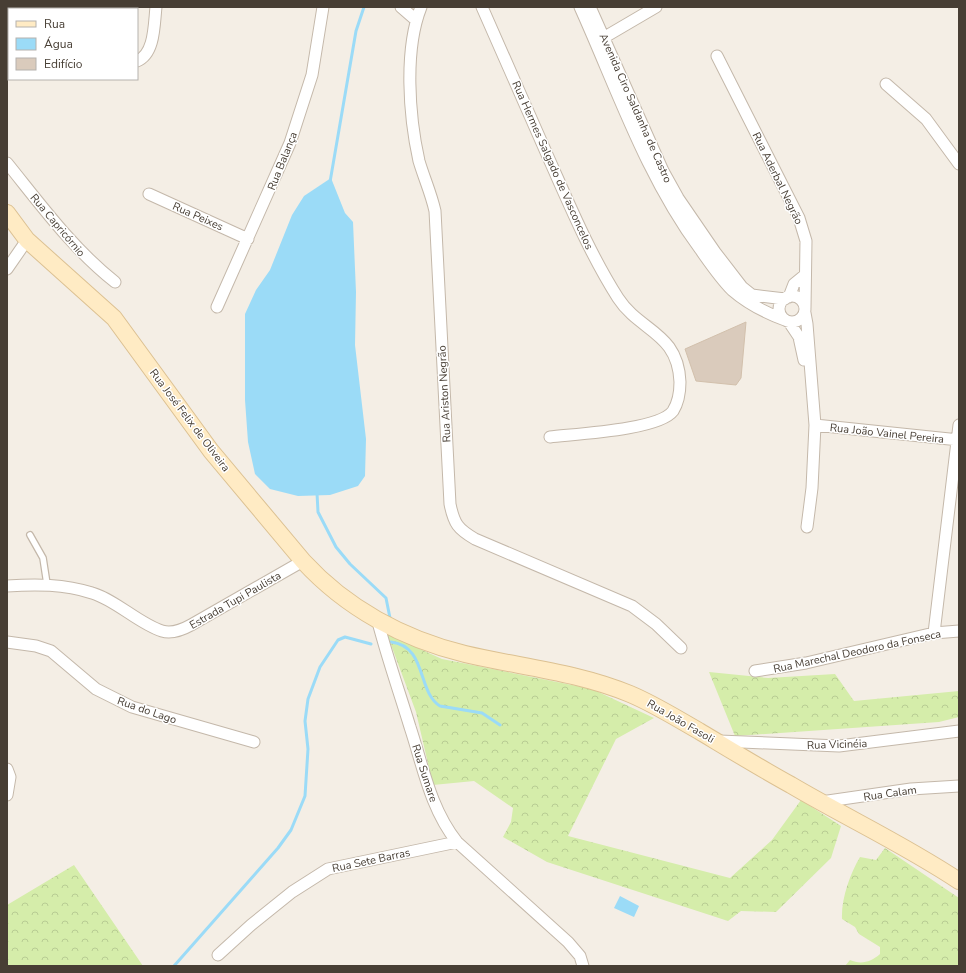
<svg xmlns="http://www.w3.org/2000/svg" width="966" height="973" viewBox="0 0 966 973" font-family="'Nunito Sans',sans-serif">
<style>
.forest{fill:url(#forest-crowns)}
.water{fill:#9bdbf7}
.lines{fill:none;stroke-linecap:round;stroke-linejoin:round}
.stream{stroke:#9bdbf7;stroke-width:3}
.building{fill:#dacbbc;stroke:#d2c0ac}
.service-casing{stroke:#c4b8aa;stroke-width:8}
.minor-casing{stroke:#c4b8aa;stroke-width:13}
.secondary-casing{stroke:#dcc192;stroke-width:18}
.service{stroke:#fff;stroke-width:5.5}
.minor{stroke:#fff;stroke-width:11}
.secondary{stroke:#ffebc4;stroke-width:16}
.labels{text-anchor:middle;stroke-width:3;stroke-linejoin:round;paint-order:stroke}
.street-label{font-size:11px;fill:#473e34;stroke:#fff}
</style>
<defs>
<pattern id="forest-crowns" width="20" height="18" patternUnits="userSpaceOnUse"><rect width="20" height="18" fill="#d5edaa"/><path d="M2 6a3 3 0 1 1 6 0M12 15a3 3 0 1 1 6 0" fill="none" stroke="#b8cc93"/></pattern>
</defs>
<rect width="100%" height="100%" fill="#f4eee5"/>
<!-- forest -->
<path class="forest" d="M387,634l55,25 150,30 62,29 -38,21 -48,97 162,42 42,-38 29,-40 40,26 -10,32 -55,54 -35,-1 -13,10 -181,-59 -44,-25 8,-15 2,-14 -39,-27 -41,4 -17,-73z
M709,672l59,6 67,-4 19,27 105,-10v26l-20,5 -204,14z
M885,848l74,50v68h-114l5,-6c11,5 21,2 30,-6v-7l-21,-13 -4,-7 -13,-8c-1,-20 8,-45 18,-62l16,3z
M74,865l69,101h-136v-61z"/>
<!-- water -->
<path class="water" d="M331,178l14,35 8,9 3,70 -1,53 11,94 -1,37 -7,10 -28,9 -32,1 -28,-7 -15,-15 -7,-32 -3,-42v-86l11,-24 14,-20 22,-55 12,-19z
M620,896l19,10 -5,11 -20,-9z"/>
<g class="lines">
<!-- stream -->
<path class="stream" d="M330,182l26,-151 8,-24
M317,493l1,19 18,35 14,17 36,34 4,20
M391,642c36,4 26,50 49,64l42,7 18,12
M174,966l104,-118 13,-18 14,-34 3,-47 -3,-28 3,-22 12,-32 18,-27 7,-3 26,7"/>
</g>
<!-- building -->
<path class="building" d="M746,322l-5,56 -5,7 -40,-4 -11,-32z"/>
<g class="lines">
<defs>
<path id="service" d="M30,535l13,23 4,26"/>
<path id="minor" d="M401,7l15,13
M421,7c-17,43 -12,109 -2,154 5,17 12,32 16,50l15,293c4,20 8,25 25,35l157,67 24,18 25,24
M482,7c22,51 45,101 67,152 21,47 41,95 69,139 22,34 60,34 62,84 0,9 -2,21 -7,29 -14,19 -98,23 -123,26
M580,7c37,82 66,169 120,242 10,14 20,29 32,41 15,13 34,23 53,30
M590,7l73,164 15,27 37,54 27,35 10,8 33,4
M7,28l2,1
M598,41l58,-34
M717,56l82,162 7,23 -1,67
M137,61c18,-7 17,-37 19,-54
M886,84l40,35 33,45
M7,163c34,42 65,85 108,119
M149,194l99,45
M7,269l20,-29
M779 309a13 13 0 1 1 26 0a13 13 0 1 1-26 0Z
M789,297l5,-13 11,-9
M217,307l73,-164 22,-68 11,-68
M805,313l2,11 8,101 -3,63 -5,39
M789,322l10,15 5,23
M815,425l144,15
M7,586c29,-2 57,-2 85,7 24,7 47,31 70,38 10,3 20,-1 29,-6l112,-64
M378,622c9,35 21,69 32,105 13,39 20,81 47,115l111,100 12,14 3,10
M934,633l25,-208
M7,642l29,4 15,5 45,38 36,18 122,35
M755,671l51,-8 128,-30 25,-2
M719,741l120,5 120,-15
M7,769l3,8 -3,18
M821,802l90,-13 48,-3
M218,955l33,-30 41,-33 36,-23 129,-27"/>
<path id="secondary" d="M7,213l20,27 87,78 97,133 92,110c43,47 100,78 162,93 55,13 112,18 165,40 24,10 46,24 69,37 30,18 61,37 92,54 56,33 114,60 168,96"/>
</defs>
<!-- service casing -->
<use href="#service" class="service-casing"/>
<!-- minor casing -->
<use href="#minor" class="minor-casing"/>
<!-- secondary casing -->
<use href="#secondary" class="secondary-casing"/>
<!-- service -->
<use href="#service" class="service"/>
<!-- minor -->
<use href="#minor" class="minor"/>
<!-- secondary -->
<use href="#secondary" class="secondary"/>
</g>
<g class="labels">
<!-- street labels -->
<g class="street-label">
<text transform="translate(636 108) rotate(66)" y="4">Avenida Ciro Saldanha de Castro</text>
<text transform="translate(282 161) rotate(-68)" y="4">Rua Balança</text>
<text transform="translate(553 165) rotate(66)" y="4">Rua Hermes Salgado de Vasconcelos</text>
<text transform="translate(778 178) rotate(64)" y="4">Rua Aderbal Negrão</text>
<text transform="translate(198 216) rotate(24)" y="4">Rua Peixes</text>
<text transform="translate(58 225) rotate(50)" y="4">Rua Capricórnio</text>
<text transform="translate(444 394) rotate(-93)" y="4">Rua Ariston Negrão</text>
<text transform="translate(190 420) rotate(53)" y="4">Rua José Felix de Oliveira</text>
<text transform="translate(887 433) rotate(6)" y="4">Rua João Vainel Pereira</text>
<text transform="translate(235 600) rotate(-30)" y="4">Estrada Tupi Paulista</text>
<text transform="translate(857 651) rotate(-12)" y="4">Rua Marechal Deodoro da Fonseca</text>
<text transform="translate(147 710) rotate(19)" y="4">Rua do Lago</text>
<text transform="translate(681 721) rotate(30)" y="4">Rua João Fasoli</text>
<text transform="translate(837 744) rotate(-2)" y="4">Rua Vicinéia</text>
<text transform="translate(425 773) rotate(72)" y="4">Rua Sumare</text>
<text transform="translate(890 793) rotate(-8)" y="4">Rua Calam</text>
<text transform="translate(371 860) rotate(-12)" y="4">Rua Sete Barras</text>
</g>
</g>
<!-- border -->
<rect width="966" height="973" fill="none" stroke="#473e34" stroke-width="16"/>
<!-- legend -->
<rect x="8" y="8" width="130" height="72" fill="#ffffff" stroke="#b5b2ae"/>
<rect x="16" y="21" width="20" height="6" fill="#ffebc4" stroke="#b5b2ae"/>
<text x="44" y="28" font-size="12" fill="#473e34">Rua</text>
<rect x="16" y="38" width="20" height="12" fill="#9bdbf7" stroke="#b5b2ae"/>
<text x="44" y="48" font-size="12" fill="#473e34">Água</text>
<rect x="16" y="58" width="20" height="12" fill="#dacbbc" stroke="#b5b2ae"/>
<text x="44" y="68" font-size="12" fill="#473e34">Edifício</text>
</svg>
